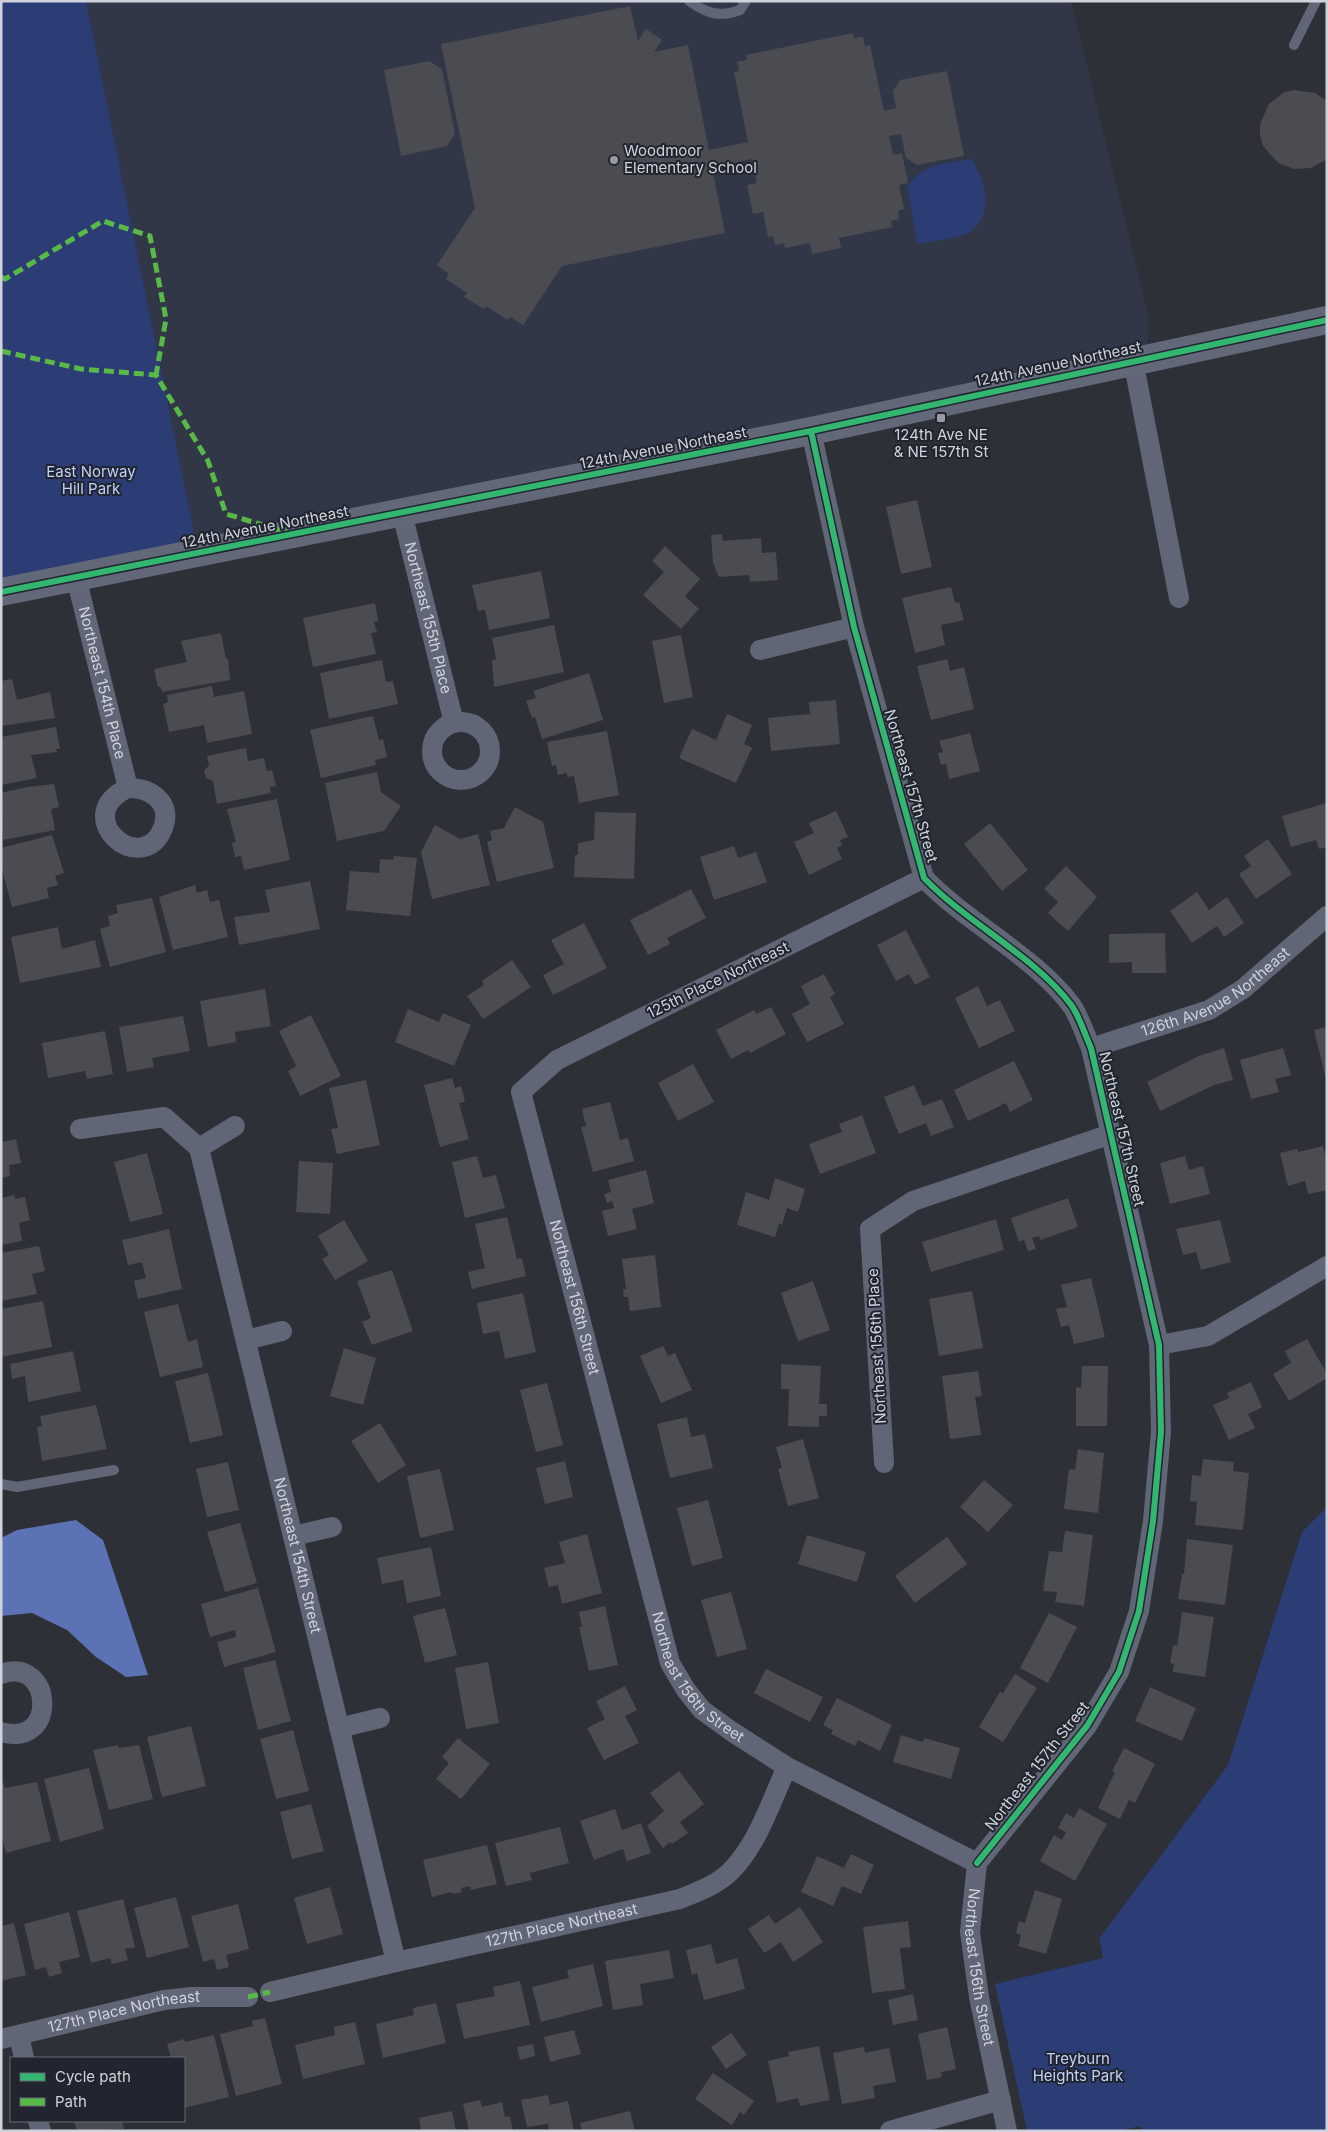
<svg xmlns="http://www.w3.org/2000/svg" width="1328" height="2132" viewBox="0 0 1328 2132" font-family="Inter,sans-serif">
<style>
.built{fill:#313747}
.green{fill:#2c3c74}
.water{fill:#5b72b5}
.building{fill:#4a4c51}
.lines{fill:none;stroke-linecap:round;stroke-linejoin:round}
.lane{stroke:#616676;stroke-width:10}
.street{stroke:#616676;stroke-width:20}
.secondary{stroke:#636879;stroke-width:28}
.quiet{stroke:#58b947;stroke-width:5;stroke-dasharray:10 5;stroke-linecap:butt}
.cycleway-casing{stroke:#202530;stroke-width:9}
.cycleway{stroke:#33b770;stroke-width:6}
.poi-dot{fill:#979aa2;stroke:#202530;stroke-width:2}
.labels{text-anchor:middle;stroke-width:4;stroke-linejoin:round;paint-order:stroke}
.poi-label{font-size:15px;fill:#d0d3db;stroke:#202530;text-anchor:start}
.street-label{font-size:15px;fill:#d0d3db;stroke:#202530}
.park-label{font-size:15px;fill:#c2d1fa;stroke:#202530}
</style>
<rect width="100%" height="100%" fill="#2e3037"/>
<!-- built -->
<path class="built" d="M86,1h985l78,317 -2,40 -949,194z"/>
<!-- green -->
<path class="green" d="M1,1h85l112,551 -197,40z
M971,159c15,20 24,58 -3,74 -11,6 -37,8 -50,11l-11,-57c17,-25 36,-22 64,-28z
M1327,1507v624h-186l-1,-5 -20,5h-93l-32,-147 108,-26 -4,-19 129,-174 74,-233z"/>
<!-- water -->
<path class="water" d="M76,1520l27,20 45,135 -22,2 -30,-20 -29,-27 -35,-17 -31,3v-78l16,-8z"/>
<!-- building -->
<path class="building" d="M630,6l8,35 8,-12 16,11 -8,12 34,-7 21,105 39,-8 -14,-70 5,-1 -2,-9 10,-2 -1,-5 107,-22 1,5 9,-1 2,9 5,-1 14,66 12,-3 -3,-17 7,-11 47,-9 17,85 -47,9 -11,-7 -5,-24 -12,2 4,19 9,-2 6,30 -9,2 5,24 -6,2 1,8 -8,2 1,6 -53,11 2,10 -29,6 -2,-11 -25,5 -1,-5 -9,2 -2,-9 -5,1 -5,-25 -10,2 -6,-29 10,-2 -5,-24 -40,9 13,65 -163,33 -39,59 -13,-8 -2,3 -22,-14 -2,3 -20,-12 3,-4 -21,-14 3,-5 -12,-9 38,-57 -34,-164z
M429,61l13,8 13,65 -8,12 -46,10 -17,-86z
M1293,90l22,3 12,8v58l-16,9 -17,1 -16,-6 -15,-17 -3,-11v-11l9,-20 14,-11z
M917,500l15,67 -31,7 -15,-67z
M722,534l1,7 38,-3 1,15 14,-1 2,28 -28,2 -1,-7 -30,2 -6,-14 -2,-28z
M665,546l35,33 -15,17 14,13 -18,20 -38,-34 21,-23 -12,-11z
M541,571l9,47 -61,12 -4,-20 -7,1 -6,-26z
M951,587l4,16 4,-1 5,18 -23,5 4,20 -30,8 -13,-55z
M375,603l3,18 -4,1 3,10 -6,1 5,21 -63,13 -10,-49z
M554,625l10,47 -70,15 -2,-27 4,-1 -4,-21z
M221,633l5,26h2l2,21 -68,12 -1,-5h-3l-4,-18 33,-7 -6,-21z
M681,635l12,62 -29,6 -12,-62z
M947,659l3,12 14,-4 10,42 -43,11 -14,-54z
M382,660l4,22 7,-1 5,23 -69,15 -9,-46z
M589,673l14,47 -61,19 -7,-22 -3,1 -6,-17 10,-3 -3,-7z
M12,679l5,21 33,-8 5,26 -54,8v-45z
M212,686l2,11 30,-6 8,43 -45,9 -3,-18 -35,7 -6,-28 5,-2 -1,-7z
M836,700l4,44 -69,7 -3,-33 42,-4 -1,-12z
M727,714l25,11 -8,19 8,4 -16,35 -57,-25 13,-29 24,11z
M373,716l6,24 4,-1 4,18 -12,3 1,5 -55,13 -11,-48z
M56,727l4,22h-4l1,3 -26,3 6,23 -36,7v-48z
M607,731l12,64 -40,8 -5,-27 -7,1v-4l-9,2 -2,-10 -4,1 -5,-24z
M970,733l10,38 -31,8 -3,-15 -5,1 -3,-12 5,-1 -4,-11z
M246,748l2,13 16,-3 3,13 5,-1 4,16 -6,1 1,6 -54,11 -4,-23 -7,-3 -2,-7 5,-6 -2,-9z
M377,772l4,20 20,14 -17,25 -47,10 -12,-58z
M54,784l5,23 -8,2 4,21 -52,10 -2,-47 26,-6z
M277,799l13,61 -46,10 -3,-14 -6,1 -3,-14 4,-1 -9,-33z
M1327,803v44l-8,2 -3,-9 -25,7 -9,-31z
M515,807l28,15 11,46 -57,14 -10,-40 5,-2 -2,-9 14,-3z
M836,811l12,26 -8,3 2,5 -5,3 5,11 -33,16 -15,-33 20,-9 -5,-10z
M595,812l41,1 -2,66 -60,-2 1,-22h3v-12l16,-3z
M990,823l38,47 -26,21 -38,-47z
M435,825l25,14 18,-5 12,51 -58,14 -11,-47z
M52,835l12,38 -9,3 3,9 -11,3 2,10 -37,9 -11,-42v-17z
M1268,839l24,35 -36,25 -17,-25 12,-8 -7,-10z
M734,846l4,12 18,-6 11,30 -53,18 -14,-43z
M394,856l23,2 -7,58 -64,-6 4,-39 29,2 1,-14 13,1z
M1066,866l31,31 -29,34 -20,-18 10,-11 -14,-13z
M310,881l10,48 -81,16 -5,-28 36,-5 -5,-22z
M195,885l2,8 10,-3 3,12 9,-2 9,37 -55,13 -14,-53z
M691,889l15,29 -39,20 3,6 -22,11 -18,-35z
M1197,892l12,18 18,-13 17,26 -20,14 -7,-11 -25,17 -22,-32z
M152,898l14,54 -56,15 -10,-38 10,-3 -2,-10 10,-3 -2,-8z
M584,923l23,45 -54,27 -10,-20 21,-11 -13,-24z
M58,927l4,22 33,-9 6,27 -81,16 -9,-46z
M906,930l24,47 -15,8 -6,-11 -13,7 -19,-36z
M1165,933l1,40h-34v-11l-23,1v-29z
M512,960l19,27 -48,32 -16,-23 17,-11 -2,-4z
M824,974l11,20 -5,3 14,27 -37,18 -15,-28 18,-10 -9,-18z
M978,986l9,20 13,-6 15,31 -36,17 -24,-50z
M265,989l6,37 -36,6 1,10 -28,5 -8,-46z
M771,1007l15,27 -36,19 -2,-3 -17,9 -15,-29 38,-20 2,4z
M408,1009l31,13 4,-9 28,12 -17,41 -59,-24z
M311,1015l30,61 -41,20 -12,-25 8,-5 -17,-35z
M183,1016l7,35 -38,7 2,9 -27,5 -8,-45z
M1327,1027v52h-1l-12,-49z
M105,1031l8,43 -26,5 -2,-8 -37,7 -6,-35z
M1224,1048l9,32 -19,5 -54,26 -13,-29 52,-26z
M1283,1048l8,27 -16,4 4,13 -28,7 -11,-39z
M1014,1061l19,39 -23,12 -4,-9 -38,18 -14,-31z
M693,1064l21,38 -36,19 -20,-38z
M452,1078l3,10 6,-2 4,16 -6,1 10,36 -29,8 -16,-62z
M366,1080l14,65 -43,9 -6,-25 7,-1 -9,-40z
M914,1085l9,21 19,-7 12,28 -23,9 -5,-13 -27,11 -15,-37z
M610,1102l10,38 8,-2 6,23 -41,11 -12,-45 5,-1 -4,-17z
M862,1115l14,38 -56,21 -11,-30 33,-12 -3,-8z
M16,1139l5,24 -12,2 1,11 -9,2v-36z
M1323,1146l4,15v29l-19,4 -3,-13 -17,5 -8,-33 17,-4 1,3z
M147,1153l16,61 -33,8 -16,-60z
M477,1156l6,22 13,-3 9,33 -40,10 -13,-56z
M1185,1156l4,14 14,-4 7,28 -40,10 -10,-41z
M299,1161l34,2 -3,51 -34,-2z
M646,1170l8,33 -22,6 5,20 -29,7 -6,-25 12,-3 -2,-7 -5,2 -3,-9 7,-2 -3,-12z
M775,1178l30,11 -7,23 -11,-4 -5,17 -3,-2 -4,14 -38,-12 9,-33 23,8z
M14,1195l1,4 10,-2 5,23 -11,3 3,18 -21,4v-47z
M1068,1198l10,29 -38,13 -1,-4 -7,2 4,11 -8,2 -4,-11 -5,2 -8,-24z
M507,1217l10,42 5,-1 4,18 -54,13 -4,-17 17,-4 -10,-44z
M996,1219l8,31 -73,22 -9,-30z
M344,1220l24,41 -33,19 -13,-21 7,-4 -11,-19z
M1220,1220l11,42 -30,8 -5,-18 -13,3 -7,-26z
M169,1229l13,60 -44,10 -4,-18 12,-3 -4,-16 -14,3 -6,-25z
M39,1246l6,25 -13,3 5,20 -36,7v-48z
M655,1255l6,52 -31,4 -2,-14h-4l-1,-8h3l-4,-30z
M392,1270l21,61 -41,14 -10,-23 9,-4 -14,-37z
M1091,1278l14,59 -31,7 -5,-19 -8,2 -5,-18 11,-2 -6,-22z
M813,1281l17,49 -32,11 -17,-48z
M972,1291l11,57 -44,8 -10,-57z
M523,1293l13,59 -31,7 -6,-28 -16,3 -6,-31z
M43,1301l9,46 -51,10v-48z
M178,1304l10,38 9,-3 6,28 -43,10 -16,-65z
M1307,1339l20,35v4l-38,23 -16,-27 18,-11 -6,-12z
M663,1346l5,10 7,-3 17,37 -31,13 -21,-47z
M344,1348l32,10 -13,47 -33,-9z
M73,1351l8,40 -53,11 -3,-26 -13,3 -2,-15z
M781,1364l40,2 -2,38h8v12h-8v11l-31,-1 1,-37h-8z
M1082,1366h26l-1,60h-31v-39l5,1z
M978,1371l4,25 -7,1 6,38 -31,4 -8,-63z
M208,1373l15,62 -33,8 -15,-62z
M1251,1382l11,25 -14,7 7,14 -26,12 -16,-35 16,-7 -2,-5z
M547,1383l16,62 -27,7 -16,-62z
M96,1405l11,44 -65,12 -5,-34 5,-1 -2,-10z
M687,1417l4,20 14,-3 8,34 -43,10 -13,-54z
M380,1423l26,42 -28,18 -27,-42z
M803,1439l16,59 -31,8 -10,-37 4,-1 -6,-21z
M1078,1449l26,4 -6,60 -34,-4 5,-40 6,1z
M1203,1459l31,3 -1,9 16,2 -6,57 -48,-5 2,-23 -7,-1 2,-26 9,1z
M565,1461l8,36 -28,7 -9,-36z
M228,1462l11,48 -32,7 -11,-48z
M440,1469l14,61 -34,8 -13,-62z
M984,1480l29,25 -25,27 -28,-25z
M708,1500l15,58 -31,8 -15,-58z
M240,1523l17,60 -32,9 -18,-60z
M1065,1531l28,4 -9,71 -29,-4 2,-10 -14,-1 6,-40 13,1z
M587,1534l15,59 -40,11 -4,-19 -9,2 -5,-19 21,-5 -6,-21z
M807,1535l59,17 -9,30 -59,-18z
M947,1537l20,27 -52,39 -20,-27z
M1187,1539l46,6 -8,60 -47,-6 4,-25h2z
M431,1547l10,49 -34,7 -4,-23 -21,4 -5,-26z
M258,1588l18,64 -52,15 -7,-25 19,-5 -1,-7 -25,7 -9,-33z
M731,1592l16,57 -30,8 -16,-57z
M605,1606l13,59 -29,6 -10,-44h3l-3,-15z
M445,1608l12,47 -32,8 -12,-47z
M1182,1612l32,5 -9,60 -32,-5 1,-8 -4,-1 3,-18 4,1z
M1049,1613l28,14 -29,56 -28,-15z
M275,1660l16,61 -33,9 -15,-62z
M488,1662l11,61 -33,6 -11,-61z
M766,1669l57,28 -13,25 -56,-29z
M1015,1674l22,14 -34,54 -24,-15 21,-35 3,1z
M625,1686l12,24 -12,6 14,27 -35,17 -17,-32 18,-9 -9,-18z
M1150,1687l46,21 -14,33 -47,-20z
M837,1698l55,27 -12,26 -22,-11 -3,6 -24,-12 2,-4 -10,-5z
M191,1726l15,60 -44,11 -15,-60z
M293,1730l16,61 -33,8 -16,-60z
M901,1735l22,7 1,-4 36,10 -9,31 -58,-17z
M458,1738l32,26 -29,35 -25,-20 13,-16 -7,-6z
M118,1745l1,3 20,-3 14,54 -44,11 -16,-60z
M1124,1748l31,16 -20,39 -6,-3 -9,19 -22,-11 17,-36 -3,-1z
M89,1768l15,61 -44,13 -16,-63z
M679,1771l25,33 -24,18 8,11 -16,11 -2,-2 -7,6 -16,-22 17,-15 -14,-18z
M3,1782l2,6 32,-6 14,59 -45,12 -5,-19v-51z
M311,1804l13,47 -32,8 -12,-47z
M1079,1808l28,16 -32,57 -35,-20 14,-26 8,5 4,-8 -8,-4 8,-15 8,5z
M615,1809l7,21 19,-7 10,30 -24,8 -4,-12 -29,11 -14,-39z
M560,1827l9,36 -39,10 2,7 -26,6 -11,-43z
M487,1845l10,39 -26,6 -1,-4 -9,2 1,4 -9,2 -1,-2 -20,5 -9,-37z
M851,1854l23,11 -13,29 -19,-8 -9,20 -32,-14 16,-36 27,12z
M330,1887l13,47 -36,10 -13,-46z
M1035,1890l27,9 -16,55 -28,-8 3,-11 -5,-2 3,-12 6,2z
M176,1897l13,50 -42,11 -13,-50z
M123,1899l12,48 -10,2 3,11 -16,4 -2,-6 -19,5 -14,-52z
M238,1904l11,45 -23,6 3,12 -12,3 -3,-11 -11,3 -12,-46z
M800,1907l23,35 -30,20 -12,-20 -17,11 -16,-24 21,-14 6,9z
M69,1912l11,45 -21,5 3,11 -13,4 -3,-10 -11,3 -11,-46z
M908,1921l3,26 -11,1 5,41 -33,4 -9,-66z
M14,1923l12,52 -25,6v-55z
M711,1944l5,20 21,-6 8,31 -41,11 -7,-27 -5,2 -6,-25z
M669,1950l5,28 -34,6 3,21 -30,5 -8,-49z
M593,1964l10,42 -62,16 -9,-35 37,-9 -2,-8z
M520,1981l10,44 -66,14 -8,-35 39,-8 -2,-9z
M913,1994l5,26 -25,5 -5,-25z
M436,2003l10,40 -63,15 -7,-34 38,-9 -1,-7z
M265,2018l17,66 -46,12 -16,-62 33,-8 -1,-5z
M355,2022l10,42 -62,15 -8,-34 40,-10 -1,-8z
M947,2027l9,42 -15,3 1,5 -15,3 -9,-46z
M574,2030l7,24 -31,8 -6,-25z
M731,2033l16,22 -21,14 -15,-22z
M214,2035l15,62 -45,11v-50h-13l-4,-14 17,-5 1,3z
M533,2044l2,12 -15,4 -3,-13z
M819,2046l11,54 -30,6 -2,-8 -21,5 -9,-42 21,-5 -1,-4z
M864,2047l1,6 24,-5 7,34 -23,4 2,12 -33,6 -9,-51z
M713,2073l41,28 -10,14 -4,-3 -8,13 -37,-26z
M548,2095l2,10 18,-4 6,30h-25l-1,-7 -21,3 -6,-27z
M480,2100l2,7 20,-5 3,15 5,-1 3,15h-44l-6,-27z
M452,2111l4,20h-35l-2,-13z
M630,2111l5,20h-53l-2,-8z
M74,2121h48l2,8 -47,2z"/>
<g class="lines">
<!-- lane -->
<path class="lane" d="M689,1c17,12 30,17 51,9l6,-9
M1294,45l22,-44
M1,1484l16,3 97,-17"/>
<!-- street -->
<g class="street">
<path d="M1133,360l46,238"/>
<path d="M811,431l43,196 70,251c43,45 112,79 148,128 8,12 13,29 19,42l68,297 2,87 -8,89 -14,90 -20,61 -32,54 -110,137"/>
<path id="s1" d="M402,513l52,210"/>
<path id="s2" d="M76,577l52,211c22,-1 45,15 35,40 -21,52 -95,-12 -35,-40"/>
<path d="M760,650l94,-23"/>
<circle cx="461" cy="751" r="29"/>
<path id="s3" d="M924,878l-367,182 -36,32 149,571 16,27 16,20 29,21 56,36 190,96"/>
<path id="s4" d="M1091,1048l118,-38 34,-21 84,-73"/>
<path d="M80,1129l84,-12 35,31"/>
<path id="s5" d="M199,1148l197,814"/>
<path d="M199,1148l36,-22"/>
<path d="M246,1340l36,-9"/>
<path d="M1159,1345l49,-9 119,-70"/>
<path d="M884,1463l-14,-234 43,-28 198,-67"/>
<path d="M293,1536l39,-9"/>
<path d="M1,1674c52,-19 58,75 0,58"/>
<path d="M339,1728l41,-10"/>
<path id="s6" d="M977,1863l-7,69 9,65 28,134"/>
<path id="s7" d="M270,1992l126,-30 284,-63c17,-7 37,-14 51,-28 27,-27 40,-70 56,-104"/>
<path d="M19,2035l5,23"/>
<path id="s8" d="M1,2039l163,-39 28,-3h56"/>
<path d="M38,2121l3,10"/>
<path d="M890,2131l111,-31"/>
</g>
<!-- secondary -->
<path class="secondary" d="M1,592l810,-161 516,-111"/>
<!-- quiet -->
<path class="quiet" d="M1,277l4,2 98,-58 47,15 16,83 -10,56
M1,351l80,18 75,6 52,86 18,53 64,19
M248,1997l22,-5"/>
<defs>
<path id="cycleway" d="M811,431l43,196 70,251c43,45 112,79 148,128 8,12 13,29 19,42l68,297 2,87 -8,89 -14,90 -20,61 -32,54 -110,137
M1,592l810,-161 516,-111"/>
</defs>
<!-- cycleway casing -->
<use href="#cycleway" class="cycleway-casing"/>
<!-- cycleway -->
<use href="#cycleway" class="cycleway"/>
</g>
<!-- markers -->
<g class="poi-dot">
<circle cx="614" cy="160" r="5"/>
<rect x="936" y="413" width="10" height="10" rx="2.5"/>
</g>
<g class="labels">
<!-- poi labels -->
<g class="poi-label">
<text x="624" y="156">Woodmoor<tspan x="624" dy="17">Elementary School</tspan></text>
<text x="941" y="440" text-anchor="middle">124th Ave NE<tspan x="941" dy="17">&amp; NE 157th St</tspan></text>
</g>
<!-- street labels -->
<g class="street-label">
<text transform="translate(1058 364) rotate(-12)" y="5">124th Avenue Northeast</text>
<text transform="translate(663 448) rotate(-11)" y="5">124th Avenue Northeast</text>
<text transform="translate(265 527) rotate(-11)" y="5">124th Avenue Northeast</text>
<text dy="5" stroke="none"><textPath href="#s1" startOffset="108">Northeast 155th Place</textPath></text>
<text dy="5" stroke="none"><textPath href="#s2" startOffset="109">Northeast 154th Place</textPath></text>
<text transform="translate(911 786) rotate(74)" y="5">Northeast 157th Street</text>
<text transform="translate(718 980) rotate(-26)" y="5">125th Place Northeast</text>
<text dy="5" stroke="none"><textPath href="#s4" startOffset="138">126th Avenue Northeast</textPath></text>
<text transform="translate(1122 1129) rotate(77)" y="5">Northeast 157th Street</text>
<text dy="5" stroke="none"><textPath href="#s3" startOffset="670">Northeast 156th Street</textPath></text>
<text transform="translate(877 1346) rotate(-93)" y="5">Northeast 156th Place</text>
<text dy="5" stroke="none"><textPath href="#s5" startOffset="419">Northeast 154th Street</textPath></text>
<text dy="5" stroke="none"><textPath href="#s3" startOffset="1075">Northeast 156th Street</textPath></text>
<text transform="translate(1037 1766) rotate(-52)" y="5">Northeast 157th Street</text>
<text dy="5" stroke="none"><textPath href="#s7" startOffset="299">127th Place Northeast</textPath></text>
<text dy="5" stroke="none"><textPath href="#s6" startOffset="105">Northeast 156th Street</textPath></text>
<text dy="5" stroke="none"><textPath href="#s8" startOffset="126">127th Place Northeast</textPath></text>
</g>
<!-- park labels -->
<g class="park-label">
<text x="91" y="477">East Norway<tspan x="91" dy="17">Hill Park</tspan></text>
<text x="1078" y="2064">Treyburn<tspan x="1078" dy="17">Heights Park</tspan></text>
</g>
</g>
<!-- border -->
<rect width="1328" height="2132" fill="none" stroke="#d0d3db" stroke-width="5"/>
<!-- legend -->
<rect x="10" y="2057" width="175" height="65" fill="#202530" stroke="#666b74"/>
<rect x="20" y="2073" width="25" height="8" fill="#33b770" stroke="#666b74"/>
<text x="55" y="2082" font-size="15" fill="#d0d3db">Cycle path</text>
<rect x="20" y="2098" width="25" height="8" fill="#58b947" stroke="#666b74"/>
<text x="55" y="2107" font-size="15" fill="#d0d3db">Path</text>
</svg>
